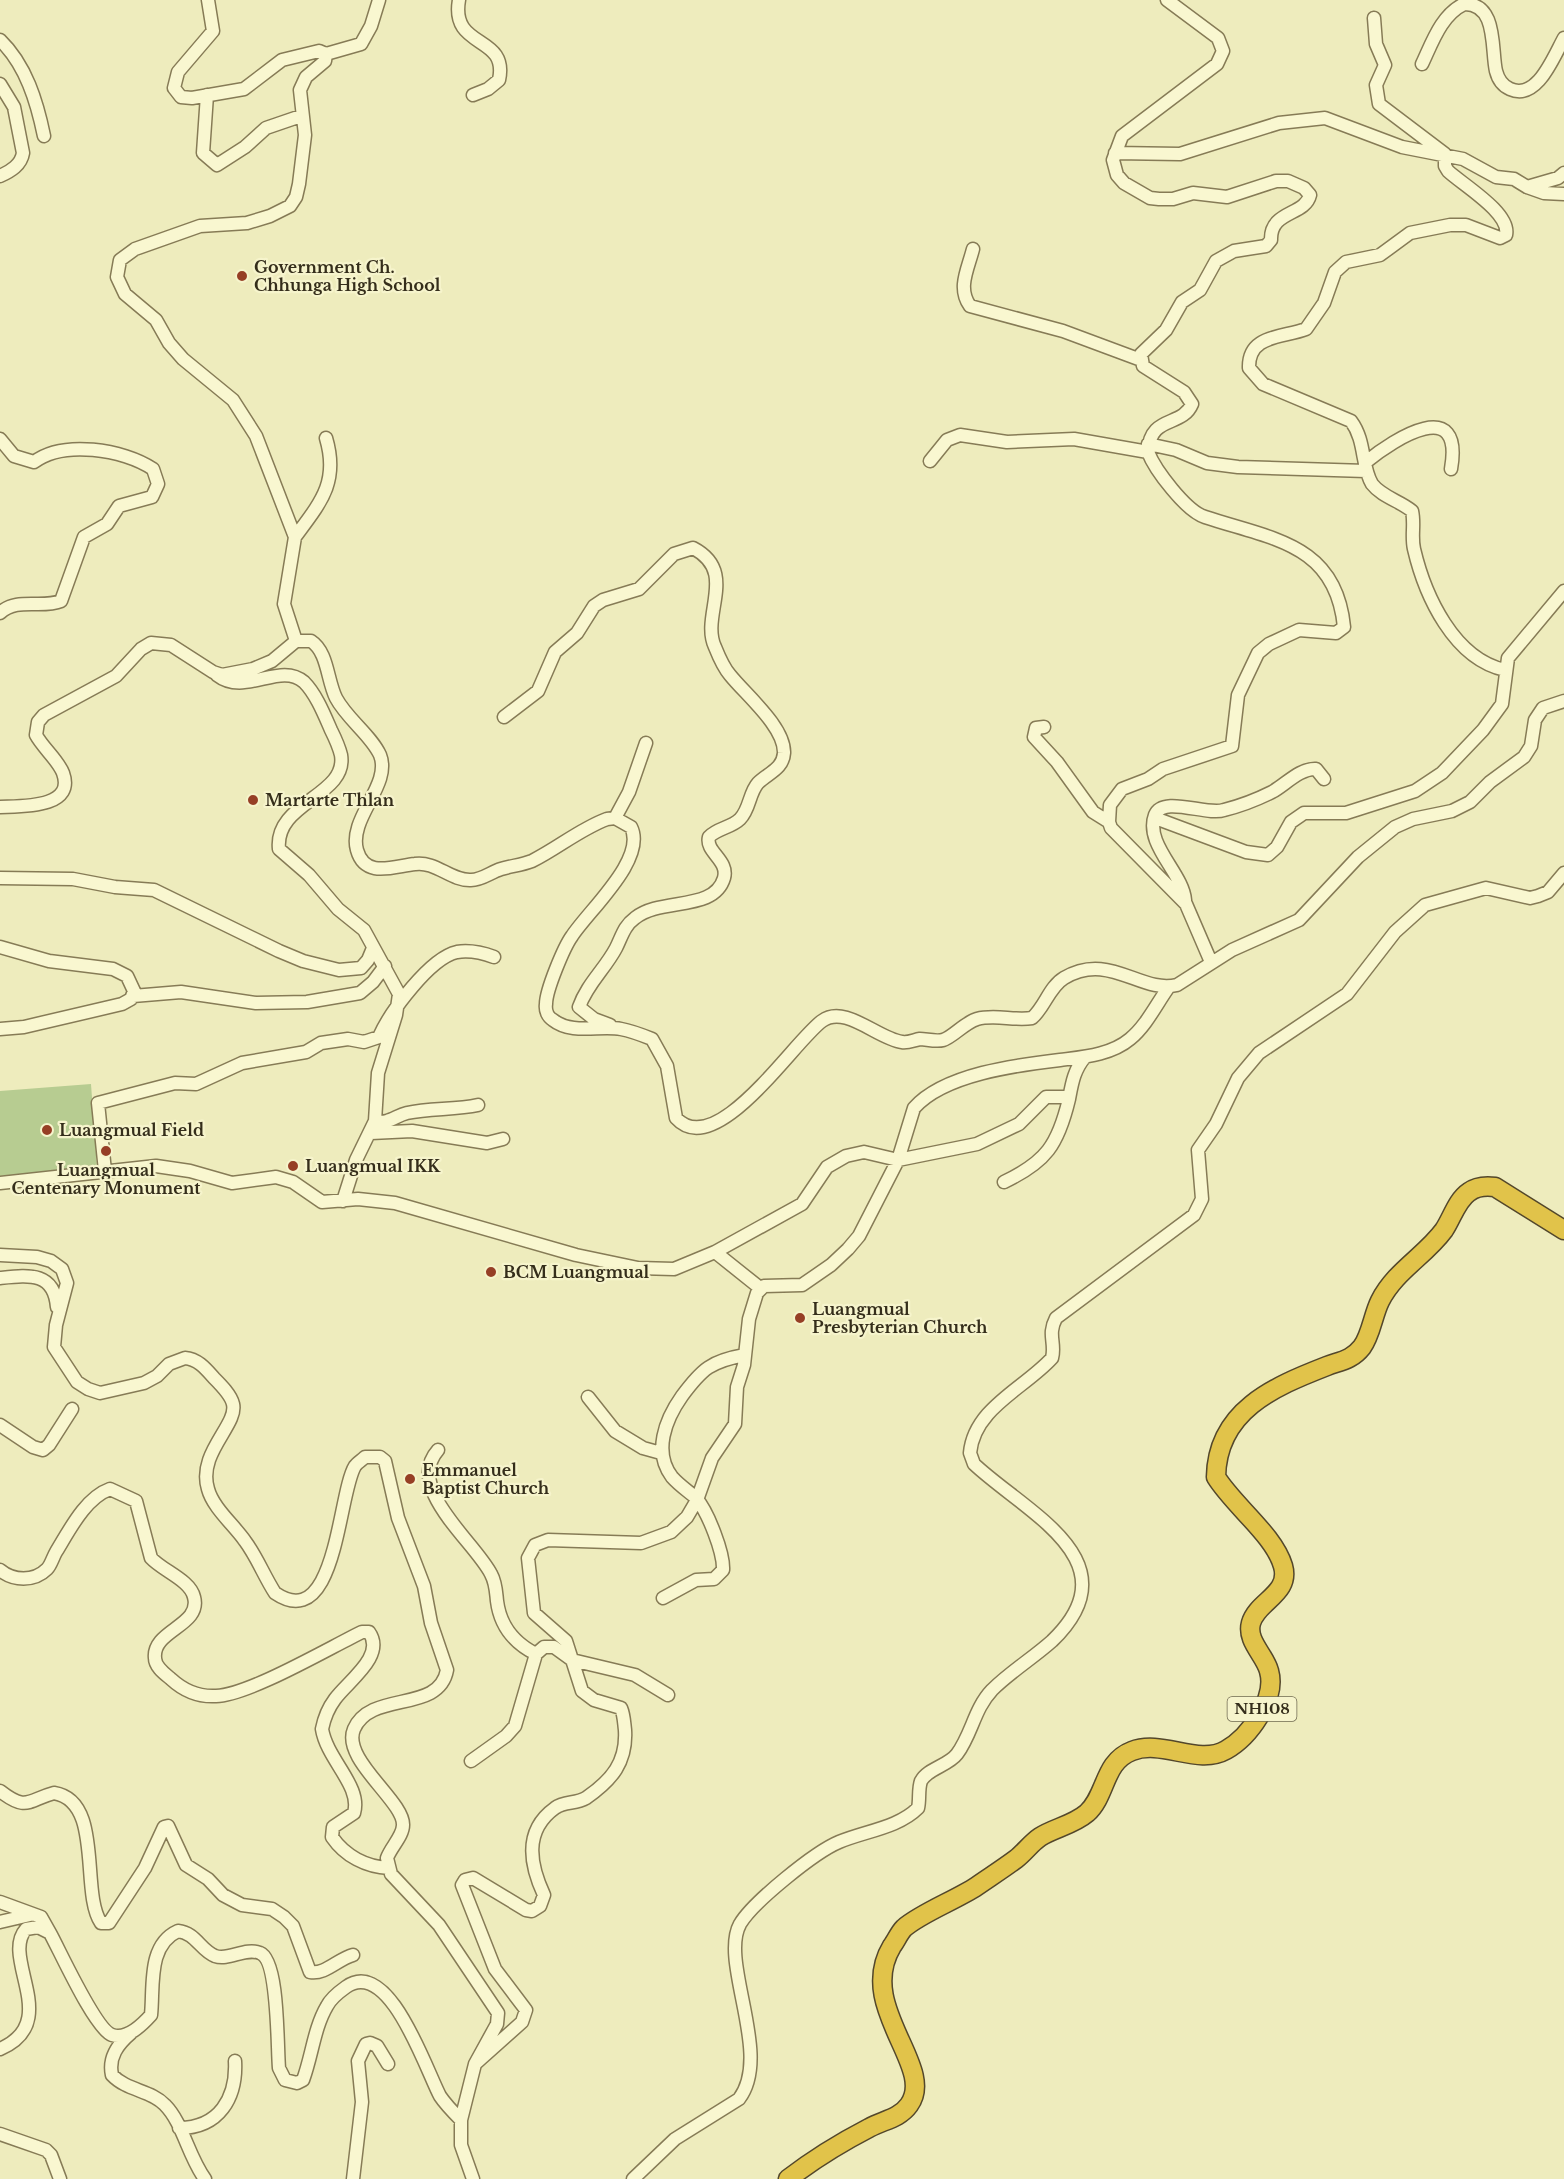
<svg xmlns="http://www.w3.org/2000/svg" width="1564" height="2179" viewBox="0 0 1564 2179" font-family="'Libre Baskerville',serif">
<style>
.green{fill:#b7cc91}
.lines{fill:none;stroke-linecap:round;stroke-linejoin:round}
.minor-casing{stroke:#867b56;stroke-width:15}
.highway-casing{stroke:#53472b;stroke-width:21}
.minor{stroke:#f9f7d0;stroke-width:12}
.highway{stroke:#e1c34a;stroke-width:18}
.poi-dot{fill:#963f25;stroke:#f6f4cc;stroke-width:2}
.labels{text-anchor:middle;stroke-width:4.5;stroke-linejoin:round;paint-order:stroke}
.shield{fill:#f6f4cc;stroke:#6f6950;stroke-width:1.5}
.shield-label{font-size:15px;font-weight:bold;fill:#352e1b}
.poi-label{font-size:16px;font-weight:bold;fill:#352e1b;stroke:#f6f4cc;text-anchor:start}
</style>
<rect width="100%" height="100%" fill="#eeecbd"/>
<!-- green -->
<path class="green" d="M91,1084l6,84 -97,8v-85z"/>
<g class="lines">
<defs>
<path id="minor" d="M208,0l5,31 -35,41 -4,16 7,9 11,1 52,-9 38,-29 37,-9 7,3 -1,7 -19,16 -6,13 5,45 -6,49 -3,13 -6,9 -20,10 -23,7 -47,3 -65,23 -15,11 -3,17 8,17 31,26 13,23 14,16 50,41 23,36 39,101 -11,67 12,37
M459,0c-9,50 50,34 40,80l-11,9 -15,6
M1167,0l51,38 5,13 -6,13 -95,72 -9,24 4,15 7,8 26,15 9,1h14l20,-6 34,4 49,-16h12l16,7 6,7c-5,21 -40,15 -39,45l-5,6 -32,5 -18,10 -16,29 -18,12 -16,28 -25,24 2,12 41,26 8,12c-10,24 -42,10 -44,48 7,18 38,59 57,65 66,22 131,26 139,110l-8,6 -37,-3 -30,14 -11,9 -20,42 -6,51 -69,23 -15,10 -26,10 -12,16 -1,17 2,6 75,76 25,58
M1374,18l2,26 9,21 -9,20 3,19 66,50v12l3,5c15,14 63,42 58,64l-6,3 -34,-13h-16l-40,8 -30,22 -34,7 -11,10 -11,31 -18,26c-23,9 -58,5 -57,39l14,16 88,37c15,20 10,45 21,63 10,13 28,17 40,27 3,13 -1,25 2,38 11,47 40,110 91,121
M0,40c26,25 37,62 44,96
M326,54l35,-10 10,-18 8,-26
M1422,64c10,-21 19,-49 42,-60 34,-1 27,46 32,67 2,8 7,15 14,18 27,12 43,-31 54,-51
M0,84l14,23 9,46c-2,12 -12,18 -23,23
M207,95l-4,58 14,12 28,-18 21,-19 35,-12
M1115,153l65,1 99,-31 46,-5 77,29 61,12 33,18 18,2 13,8 17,6 20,1
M1527,187l31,-9 6,-5
M973,249c-5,20 -16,39 -3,57l93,25 78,29
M0,439l14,17 20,6c29,-22 89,-13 119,7l5,15 -6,13 -33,9 -12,18 -23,13 -23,64c-19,8 -44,-4 -61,12
M1148,444l28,6 31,13 31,4 128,4
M930,461l17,-21 13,-5 47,7 67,-3 74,13
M1366,462c29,-24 98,-67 85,7
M295,537c26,-35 44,-55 31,-99
M217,675c28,22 63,-14 87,7 12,12 20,32 27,48 4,8 8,17 10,25 7,41 -67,47 -62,94l30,26 29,34 26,21 35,64 -3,21 -18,58 -3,48 -19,39 -13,41
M504,717l34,-26 17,-39 22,-19 17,-27 9,-6 36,-11 35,-35 19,-6c46,24 7,67 22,99 4,10 8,20 15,28 16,20 55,52 54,78 -1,16 -16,20 -26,30 -9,10 -8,26 -18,36 -9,9 -23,9 -31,18 -4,15 20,23 15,41 -10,34 -63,19 -89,40 -11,8 -13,18 -19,30 -11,21 -29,36 -37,59l15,12 16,6
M1044,727l-8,1 -2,9 23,25 36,50 16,10
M0,807c19,-1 76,2 63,-34 -5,-13 -20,-25 -27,-38l2,-13 6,-7 72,-39 25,-27 10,-6 20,2 42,27 9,3 31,-6 19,-8 24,-20h15c17,11 16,39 25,57 11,21 35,37 44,57 12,30 -32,63 -23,95 8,29 37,16 58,14 21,-3 36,17 56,16 11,0 20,-8 30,-11 10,-3 21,-4 31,-8 26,-13 48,-32 75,-42l8,-1 16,9c16,32 -42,83 -59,109 -8,11 -26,54 -26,68 -1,7 2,13 7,16 19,15 47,5 68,9 11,2 21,6 31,10l15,27 9,52c40,44 118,-77 146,-97 23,-17 56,18 80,21 6,1 12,-2 18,-3 6,0 16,3 23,1 10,-3 21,-17 34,-21 18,-5 37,2 55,-1 13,-11 17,-31 32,-40 45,-27 77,16 113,7l55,-35 67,-30 59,-63 37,-30 18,-8 39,-8 18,-9 20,-20 34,-25 7,-11 4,-26 8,-12 21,-7
M615,818l14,-26 17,-49
M1155,818l91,34 22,3 9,-8 14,-25 13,-9h42l69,-22 27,-18 41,-43 19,-26 6,-46 56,-67
M0,878l73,1 42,8 39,3 125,61 24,10 36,9 22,-2 7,-8 5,-12
M1185,900c-2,-27 -41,-56 -30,-85 8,-20 52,1 69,-5 16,-4 34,-11 48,-18 13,-7 28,-24 44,-23l8,10
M0,947l49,14 64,8 14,7 7,15 -3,8 -9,5 -98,23 -24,2
M133,996l48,-4 75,11 51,-1 53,-9 13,-11 12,-16
M375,1121c14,3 20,-5 32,-8 23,-5 48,-3 71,-8
M371,1133l41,-2 75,12 16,-4
M105,1171l-7,-68 77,-20 21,1 46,-21 64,-11 15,-9 27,-4 16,3 15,-5c11,-25 51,-79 78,-85 13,-2 26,1 37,5
M1004,1182c42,-20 54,-37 65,-83 3,-16 5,-29 16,-42
M0,1183l156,-17 34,5 42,12 44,-6 17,5 29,20 36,-3 37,4 181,52 62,13 36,1 41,-17 45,36
M715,1252l87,-48 25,-37 19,-11 18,-4 34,8 79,-16 42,-20 27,-27h23
M0,1255l37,2 14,4 11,8 5,14 -11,42 -2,22 23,35 11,7 12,4 44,-10 13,-7 12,-12 16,-6c13,1 21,11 29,20 7,7 17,17 19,26 5,21 -36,49 -25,85 5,19 26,36 37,52 12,16 19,35 30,52 62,42 63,-100 80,-127 2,-3 7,-6 10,-9h15l5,4 13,57 26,68 7,37 16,47c-8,44 -76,20 -93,59 -13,30 50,72 49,96 0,11 -12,22 -16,33l4,16 48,51 59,88 -1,11 -22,40 -14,56v25l12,34
M0,1278c30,-3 54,-6 57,29
M588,1397l27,34 28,17 18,5
M0,1425l33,22 10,3 6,-5 23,-36
M438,1450c-34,38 37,92 53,124 5,9 5,18 6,27 3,24 17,42 39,53
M0,1570c13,11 34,12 47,-1 4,-4 6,-12 9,-17 13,-21 29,-54 54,-63l26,12 15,57c12,13 39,22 43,39 8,29 -42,33 -39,61 0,9 10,16 16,21 13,12 28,18 45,17 33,-1 113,-48 146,-64h7c17,24 -21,49 -34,67 -6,8 -11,20 -13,30 5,31 40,57 32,84l-21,14 -1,10c13,19 34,30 57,31
M663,1598l33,-18 18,-1 9,-9c1,-17 -15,-58 -27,-72 -8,-7 -17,-13 -24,-21 -19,-25 -7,-57 10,-81 20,-27 29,-35 63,-41
M471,1761l35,-25 9,-10 21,-72 8,-7h10l18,13 63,15 33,20
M0,1791c27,21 28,9 54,2 50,8 26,99 47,130h8l36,-55 19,-41 4,-1 18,39 22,14 15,16 19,10 30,4 12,8 9,9 17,46c15,3 28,-13 43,-17
M0,1902l41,15 9,16
M0,1922l30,-7
M131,2033c-13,11 -23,24 -19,42 15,16 39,15 53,30 18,18 23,51 40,74
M0,2049c63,-27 0,-91 26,-120l12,-2 12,6c10,18 45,96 62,102 15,5 30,-10 39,-20 3,-28 -4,-70 27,-84 18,2 22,19 37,25 14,5 30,-9 45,-3 19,7 17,94 19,115l6,12 12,3 6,-3c9,-24 11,-52 24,-74 4,-8 12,-14 19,-19 43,-31 80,83 94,109 6,9 13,16 21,24
M475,2064l47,-42 4,-12 -31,-41 -33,-84 3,-5 8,-2 53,32 6,1 8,-5 4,-11c-14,-30 -21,-64 11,-87 9,-7 21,-4 31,-10 26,-18 41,-36 39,-68 -1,-8 -1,-15 -4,-22l-27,-8 -12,-9 -16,-50 -32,-28 -6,-55 7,-13 13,-5 93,3 30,-11 16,-15 10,-17 15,-42 23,-34 2,-37 7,-22 5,-46 8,-26 7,-7 38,-1 29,-20 17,-16 11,-13 39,-76 16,-52c30,-34 103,-43 146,-48 23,-3 51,-5 70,-21 16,-13 26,-34 38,-51
M179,2128c40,0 58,-30 56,-67
M0,2134l46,16 5,5 9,24
M353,2179l9,-77 -4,-41 8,-17 4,-1 7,3 11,18
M633,2179l42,-40 64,-40c34,-44 -20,-137 1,-175 13,-22 75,-72 99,-82 26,-11 59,-14 79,-34 2,-8 0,-19 3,-27 7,-13 27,-15 36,-27 15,-20 17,-45 35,-64 18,-18 41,-32 60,-49 83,-80 -26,-128 -78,-177l-4,-11c4,-45 55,-65 82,-95 4,-15 -5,-23 4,-40l138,-103 8,-16 -4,-49 18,-26 22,-46 21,-25 88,-59 48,-62 30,-27 61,-17 44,10 8,-2 10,-4 16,-19"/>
<path id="highway" d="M788,2179c26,-20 52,-36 81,-51 14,-8 30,-9 40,-23 28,-38 -54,-98 -17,-159 4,-5 7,-13 12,-18 17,-15 52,-28 73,-42 13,-9 27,-18 39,-27 9,-7 15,-16 24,-22 14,-9 33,-12 47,-24 20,-18 16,-51 45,-62 30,-12 66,15 94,-1 23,-13 51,-51 43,-79 -4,-16 -23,-30 -18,-48 6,-22 40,-29 32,-57 -9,-31 -49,-60 -67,-89 1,-66 57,-90 111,-111 13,-5 25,-6 35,-19 9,-12 11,-32 18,-46 15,-30 45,-45 64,-71 8,-12 13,-30 25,-38 8,-6 18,-6 26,-5l69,43"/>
</defs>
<!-- minor casing -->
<use href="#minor" class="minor-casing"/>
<!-- highway casing -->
<use href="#highway" class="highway-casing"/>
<!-- minor -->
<use href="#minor" class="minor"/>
<!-- highway -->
<use href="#highway" class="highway"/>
</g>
<!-- markers -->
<g class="poi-dot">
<circle cx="242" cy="276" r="6"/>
<circle cx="253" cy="800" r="6"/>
<circle cx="47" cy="1130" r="6"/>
<circle cx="106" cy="1151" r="6"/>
<circle cx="293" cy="1166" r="6"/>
<circle cx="491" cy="1272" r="6"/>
<circle cx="800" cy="1318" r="6"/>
<circle cx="410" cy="1479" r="6"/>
</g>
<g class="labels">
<!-- shield labels -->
<rect class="shield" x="1227.5" y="1697" width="69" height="24" rx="4.5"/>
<g class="shield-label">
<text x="1262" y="1714">NH108</text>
</g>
<!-- poi labels -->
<g class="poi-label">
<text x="254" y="273">Government Ch.<tspan x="254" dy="18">Chhunga High School</tspan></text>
<text x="265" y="806">Martarte Thlan</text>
<text x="59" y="1136">Luangmual Field</text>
<text x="305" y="1172">Luangmual IKK</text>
<text x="106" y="1176" text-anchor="middle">Luangmual<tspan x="106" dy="18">Centenary Monument</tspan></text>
<text x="503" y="1278">BCM Luangmual</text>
<text x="812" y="1315">Luangmual<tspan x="812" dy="18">Presbyterian Church</tspan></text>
<text x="422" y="1476">Emmanuel<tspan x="422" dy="18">Baptist Church</tspan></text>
</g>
</g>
</svg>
